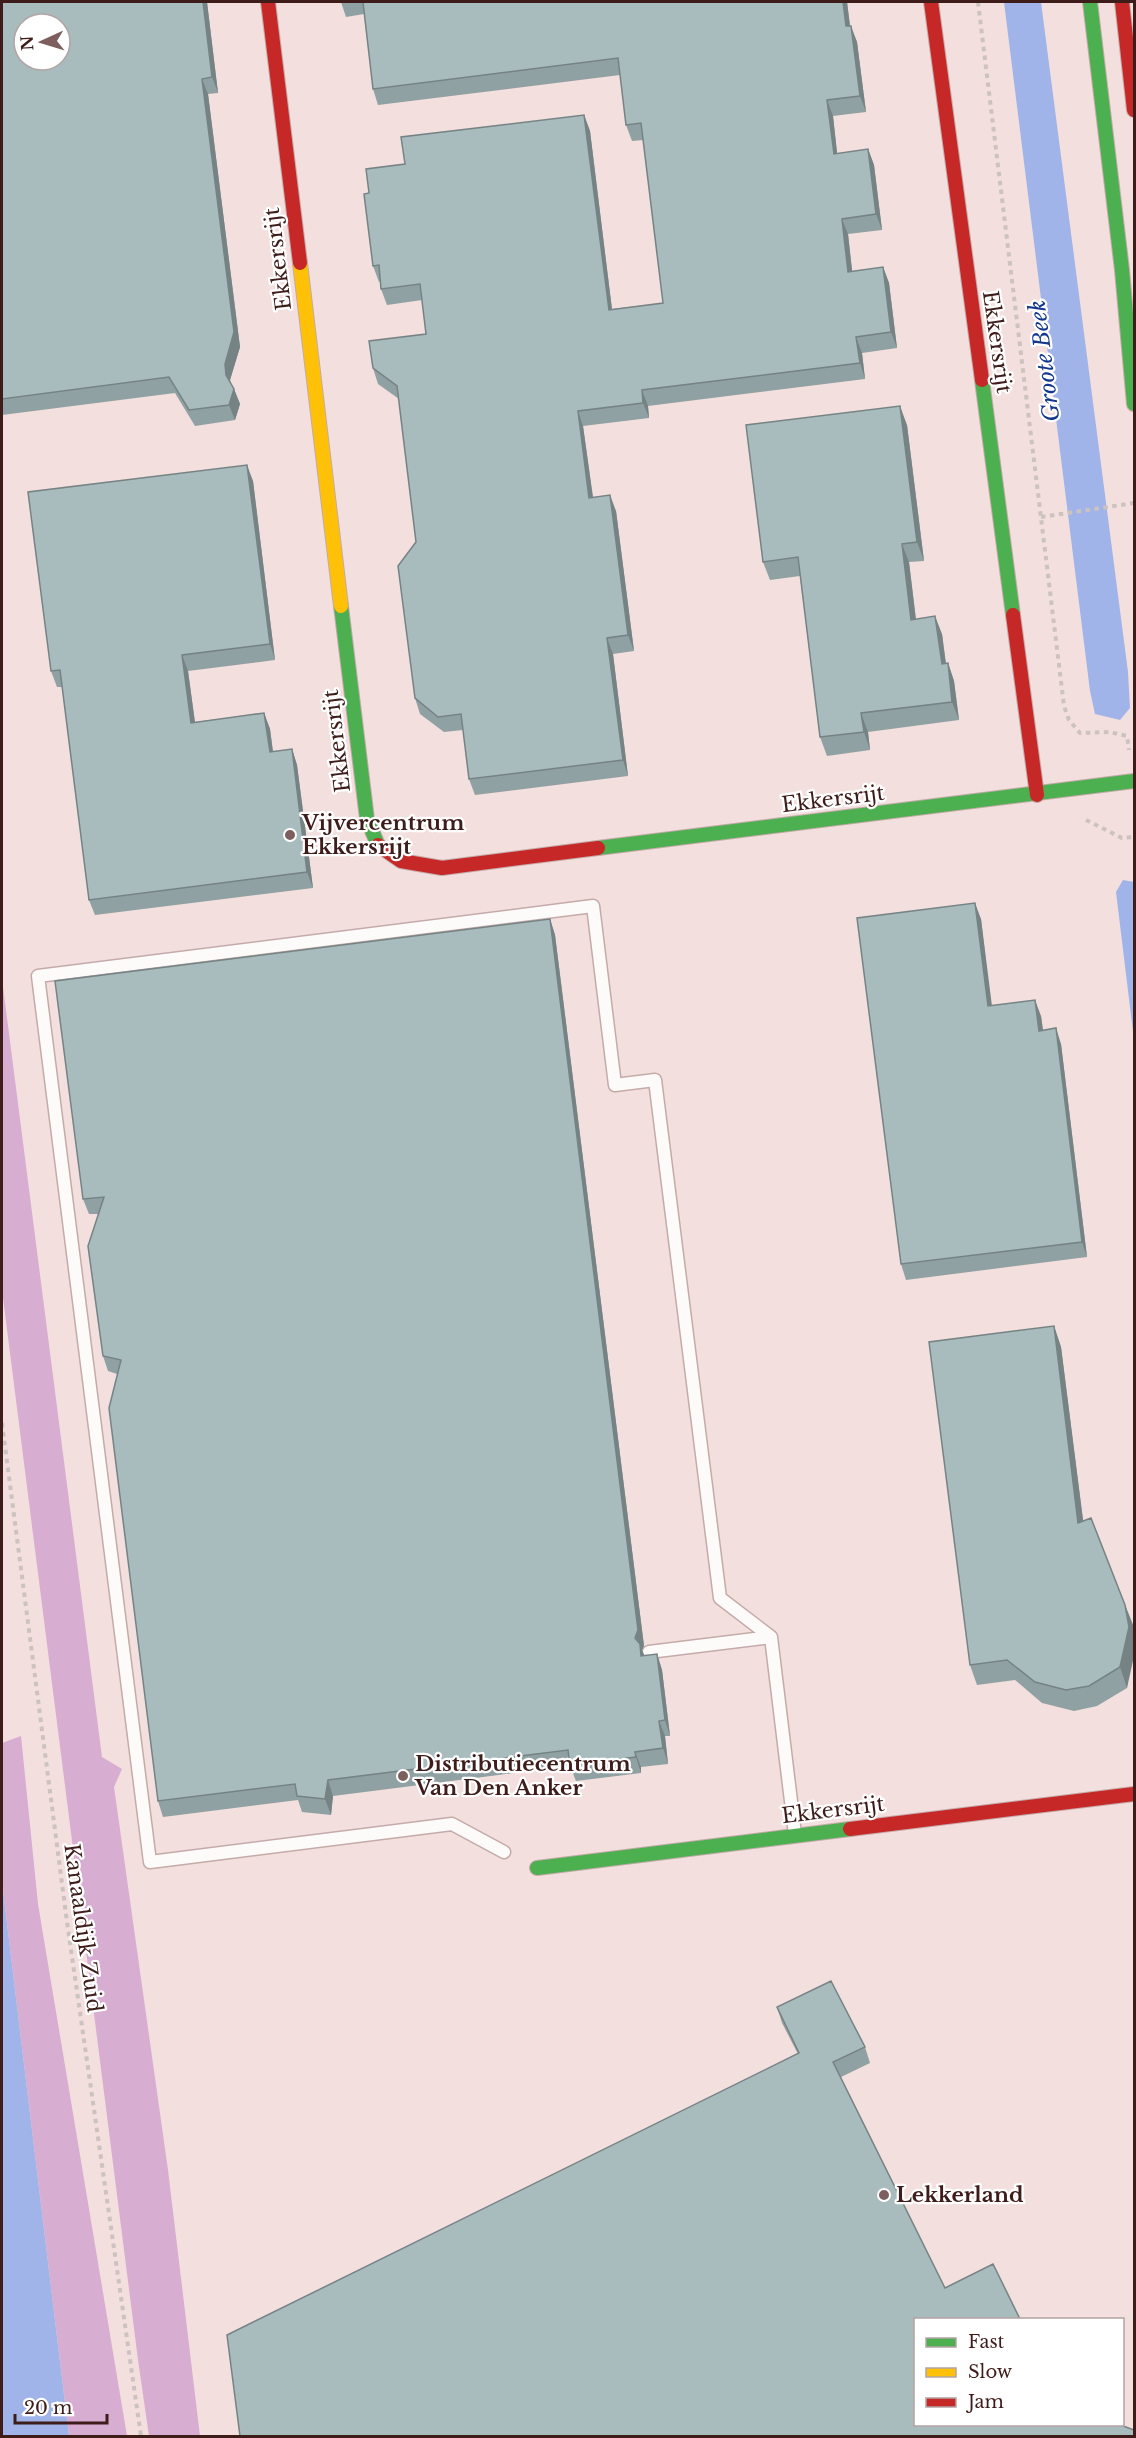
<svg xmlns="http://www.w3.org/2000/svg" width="1136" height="2438" viewBox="0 0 1136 2438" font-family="'Libre Baskerville',serif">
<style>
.forest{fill:#d8add2}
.water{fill:#a0b4e9}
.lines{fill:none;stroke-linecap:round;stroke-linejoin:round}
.lane-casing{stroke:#c4aba9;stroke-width:15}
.fast-casing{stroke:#c4aba9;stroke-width:16}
.slow-casing{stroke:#c4aba9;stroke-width:16}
.jam-casing{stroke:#c4aba9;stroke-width:16}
.path{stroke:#ccc2c0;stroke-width:4;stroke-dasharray:4.5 4.5;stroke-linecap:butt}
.lane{stroke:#fdfafa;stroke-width:12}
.fast{stroke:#4caf50;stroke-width:14}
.slow{stroke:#ffc107;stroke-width:14}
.jam{stroke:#c62828;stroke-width:14}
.wall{fill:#90a1a3}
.shaded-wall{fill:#768384}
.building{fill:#a8bbbd;stroke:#768384;stroke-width:1.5;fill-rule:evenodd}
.poi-dot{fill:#7d605e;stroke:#fff;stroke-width:2}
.labels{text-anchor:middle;stroke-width:4.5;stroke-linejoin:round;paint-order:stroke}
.street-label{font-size:21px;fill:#3e1c1a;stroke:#fff}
.poi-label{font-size:21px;font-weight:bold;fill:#3e1c1a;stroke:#fff;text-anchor:start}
.water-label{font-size:22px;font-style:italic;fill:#12378d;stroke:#fff}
</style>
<rect width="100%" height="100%" fill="#f3dfdd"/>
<!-- forest -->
<path class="forest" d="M2,979l100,778 20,12 -8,18 54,383 32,266h-51l-11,-76 -136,-1070z
M21,1736l17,168 89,532h-58l-67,-554v-139z"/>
<!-- water -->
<path class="water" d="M1004,2h37l87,670 2,36 -10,12 -25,-6 -5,-23z
M1123,880l11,2v158l-18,-148z
M2,1882l67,554h-67z"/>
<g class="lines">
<defs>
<path id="lane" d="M649,1652l122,-15
M504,1852l-52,-28 -302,38 -112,-886 555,-70 22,179 40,-5 65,518 51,39 24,197"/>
<path id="fast" d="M1090,2l32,268 12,134
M982,380l31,235
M341,606l26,213 11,26
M598,848l536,-67
M537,1868l313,-39"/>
<path id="slow" d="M300,263l41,343"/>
<path id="jam" d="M268,2l32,261
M931,2l51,378
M1122,2l12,108
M1013,615l24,180
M378,845l23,16 41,7 156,-20
M850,1829l284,-35"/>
</defs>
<!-- lane casing -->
<use href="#lane" class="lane-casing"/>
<!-- fast casing -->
<use href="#fast" class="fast-casing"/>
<!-- slow casing -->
<use href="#slow" class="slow-casing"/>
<!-- jam casing -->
<use href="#jam" class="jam-casing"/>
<!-- path -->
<path class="path" d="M978,2l86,704 5,14 11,13 29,-1 18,4 2,14
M1041,517l93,-14
M1086,820l36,18 12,-1
M2,1423l65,499 74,514"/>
<!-- lane -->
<use href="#lane" class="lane"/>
<!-- fast -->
<use href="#fast" class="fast"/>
<!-- slow -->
<use href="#slow" class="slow"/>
<!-- jam -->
<use href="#jam" class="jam"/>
</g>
<!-- wall -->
<path class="wall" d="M2,2h205l11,91 -10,1 32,253 -10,33 1,3 3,6 6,15 -5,16 -40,6 -20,-33 -173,22z
M341,2h506l3,24 7,16 9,70 -33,4 4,38 31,-5 6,16 8,65 -34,4 4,37 31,-4 6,16 8,65 -35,5 3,26 -217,27 1,12 -66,8 10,71 23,14 18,140 -21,3 15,122 -153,19 -6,-16 -6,-49 -19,2 -24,-18 -5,-16 1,-156 -17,-143 -21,-15 -5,-16 53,-34 -4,-34 -35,5 -6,-16v-8l-2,1 -6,-16 -4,-73 36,-29 179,-49 6,16 22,178 51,-6 -20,-163 -11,1 -6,-16 -6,-50 -242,30 -5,-16 -9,-75 -18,3z
M907,425l17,136 -15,1 7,57 26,15 4,29h2l6,18 5,39 -91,12 2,18 -43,6 -7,-19 -20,-161 -30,4 -7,-18z
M253,481l22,179 -87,11 7,51 69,-9 6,16 3,23 19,-3 5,16 16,123 -218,27 -6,-15 -27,-213h-5l-6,-16z
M550,919l5,16 89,711 -2,4 2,6 13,-2 5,16 8,66h-5l3,28 -27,3v6l-65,8 -6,-15 -237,30 -2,19 -29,-3 -4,-12 -135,17 -5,-16 -41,-427 -9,-3 -5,-15 -4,-142h-10l-6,-15z
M981,919l10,86 50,11 2,14 18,14 26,213 -181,23 -5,-16z
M1054,1326l7,21 22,174 42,84 8,20 -6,63 -30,18 -23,5 -32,-8 -27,-23 -38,5 -7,-20z
M777,2007l88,40 5,16 -29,14 74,347 -675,12 558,-382 -16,-31z"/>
<!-- shaded-wall -->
<path class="shaded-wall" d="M203,2h4l11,91 -6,-16z
M843,2h4l5,40 -6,-16z
M851,26l6,16 9,70 -6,-16z
M202,79l6,15 32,253 -10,33 2,11 -6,-16z
M827,100l6,16 6,54 -5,-16z
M584,115l6,16 24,195 -5,-16z
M868,149l6,16 8,65 -6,-16z
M842,219l6,15 6,54 -6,-16z
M883,267l6,16 8,65 -6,-16z
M856,337l6,16 3,26 -5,-16z
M234,389l6,15 -5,16 -6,-15z
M642,390l6,16 1,12 -6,-15z
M900,406l7,19 17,136 -7,-19z
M578,411l5,15 12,87 -6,-15z
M247,465l6,16 22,179 -5,-16z
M610,495l6,16 18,140 -6,-16z
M902,544l7,18 9,76 -7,-18z
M935,616l7,18 6,48 -6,-18z
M607,638l6,16 15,122 -5,-16z
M182,655l6,16 9,67 -6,-15z
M948,663l6,18 5,39 -7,-18z
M264,713l6,16 5,39 -5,-16z
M861,713l7,19 2,18 -6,-18z
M292,749l5,16 16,123 -6,-16z
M975,903l6,16 13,103 -6,-16z
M550,919l5,16 89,711 -2,4 4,9 1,13 -12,-34z
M1035,1000l6,16 4,30 -6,-15z
M1056,1028l5,16 26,213 -5,-15z
M1054,1326l7,21 25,196 -8,-20z
M1125,1605l8,20 1,10v21l-7,32 -7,-21z
M657,1654l5,16 8,66 -5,-16z
M659,1721l6,15 3,28 -5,-16z
M635,1752l6,15v6l-5,-16z
M328,1780l5,16 -2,19 -6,-16z"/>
<!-- building -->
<path class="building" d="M2,2h201l9,75 -10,2 32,253 -9,32 1,11 8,14 -5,16 -40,5 -20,-33 -167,22zM24,24h36v36h-36z
M363,2h480l3,24h5l9,70 -33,4 7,54 34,-5 8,65 -34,5 6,53 35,-5 8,65 -35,5 4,26 -218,27 1,13 -65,8 11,87 21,-3 18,140 -21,3 16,122 -154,19 -8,-65 -23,3 -23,-19 -17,-132 18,-24 -19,-156 -24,-18 -4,-27 57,-7 -6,-50 -39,5 -2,-24 -6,1 -9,-72 5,-1 -3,-24 39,-5 -4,-27 183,-22 25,195 54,-7 -22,-180 -15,2 -8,-67 -245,31z
M900,406l17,136 -15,2 9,76 24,-4 7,48 6,-1 4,39 -91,11 3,19 -44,5 -22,-180 -35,5 -17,-137z
M247,465l23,179 -88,11 9,68 73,-10 6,39 22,-3 15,123 -218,28 -29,-230 -9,1 -23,-179z
M975,903l13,103 47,-6 4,31 17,-3 26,214 -181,22 -44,-346z
M550,919l88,711 -3,8 5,6 1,12 16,-2 8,66 -6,1 4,27 -28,4 1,5 -66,8 -2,-15 -240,30 -3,19 -28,-3 -2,-12 -137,17 -49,-393 12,-48 -18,-4 -15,-110 16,-49 -21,2 -28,-218z
M1054,1326l24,197 13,-5 34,87 4,22 -9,40 -31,19 -23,4 -31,-8 -28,-22 -37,5 -41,-323z
M831,1981l34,66 -32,15 112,226 48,-24 27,55h-105v105h203l16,6v6h-894l-13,-101 572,-282 -22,-46z"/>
<!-- markers -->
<g class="poi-dot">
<circle cx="290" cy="835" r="6"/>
<circle cx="403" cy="1776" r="6"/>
<circle cx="884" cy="2195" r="6"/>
</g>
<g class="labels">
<!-- street labels -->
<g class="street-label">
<text transform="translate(278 259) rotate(-97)" y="7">Ekkersrijt</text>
<text transform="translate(997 342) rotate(82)" y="7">Ekkersrijt</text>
<text transform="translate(337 741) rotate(-97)" y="7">Ekkersrijt</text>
<text transform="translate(833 799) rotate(-7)" y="7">Ekkersrijt</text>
<text transform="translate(833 1810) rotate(-7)" y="7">Ekkersrijt</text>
<text transform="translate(83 1928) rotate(82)" y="7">Kanaaldijk Zuid</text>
</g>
<!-- poi labels -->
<g class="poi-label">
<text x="302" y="830">Vijvercentrum<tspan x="302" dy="24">Ekkersrijt</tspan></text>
<text x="415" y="1771">Distributiecentrum<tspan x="415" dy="24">Van Den Anker</tspan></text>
<text x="896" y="2202">Lekkerland</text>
</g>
<!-- water labels -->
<g class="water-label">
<text transform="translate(1044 361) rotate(-97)" y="8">Groote Beek</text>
</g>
</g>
<!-- border -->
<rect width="1136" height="2438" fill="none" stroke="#3e1c1a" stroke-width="6"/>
<!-- legend -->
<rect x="914" y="2318" width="210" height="108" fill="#ffffff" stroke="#b2a4a3" stroke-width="1.5"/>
<rect x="926" y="2338" width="30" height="9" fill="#4caf50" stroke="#b2a4a3" stroke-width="1.5"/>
<text x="968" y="2348" font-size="18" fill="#3e1c1a">Fast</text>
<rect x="926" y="2368" width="30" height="9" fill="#ffc107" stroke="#b2a4a3" stroke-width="1.5"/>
<text x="968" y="2378" font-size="18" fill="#3e1c1a">Slow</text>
<rect x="926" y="2398" width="30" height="9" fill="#c62828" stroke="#b2a4a3" stroke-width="1.5"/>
<text x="968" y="2408" font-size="18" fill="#3e1c1a">Jam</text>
<!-- north arrow -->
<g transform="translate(42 42) rotate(266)"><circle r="28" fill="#ffffff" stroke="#b2a4a3" stroke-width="1.5"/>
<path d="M0-4.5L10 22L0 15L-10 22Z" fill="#7d605e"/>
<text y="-9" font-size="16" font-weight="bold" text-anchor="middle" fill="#3e1c1a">N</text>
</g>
<!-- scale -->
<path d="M15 2414v9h92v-9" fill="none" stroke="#3e1c1a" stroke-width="3"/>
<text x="24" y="2414" font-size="18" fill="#3e1c1a" stroke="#ffffff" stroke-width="4.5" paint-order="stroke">20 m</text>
</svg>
